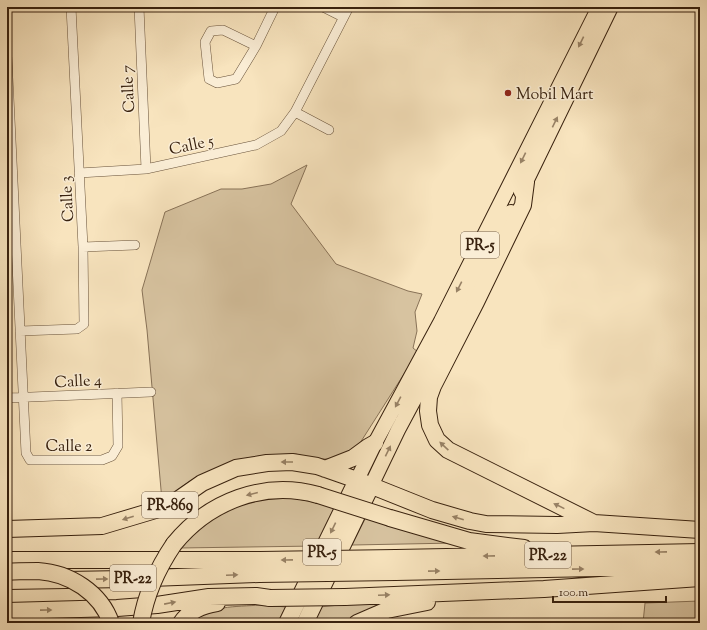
<svg xmlns="http://www.w3.org/2000/svg" width="707" height="630" viewBox="0 0 707 630" font-family="'Sorts Mill Goudy',serif">
<style>
.green{fill:#d7c3a0;stroke:#887257}
.lines{fill:none;stroke-linecap:round;stroke-linejoin:round}
.street-casing{stroke:#68523a;stroke-width:10}
.primary-casing{stroke:#38210e;stroke-width:16}
.highway-casing{stroke:#38210e;stroke-width:18}
.street{stroke:#faedd5;stroke-width:9}
.primary{stroke:#f8e4be;stroke-width:14}
.highway{stroke:#f8e4be;stroke-width:16}
.highway-bridge-casing{stroke:#38210e;stroke-width:18;stroke-linecap:butt}
.highway-bridge{stroke:#f8e4be;stroke-width:16}
.oneway{fill:#988266}
.poi-dot{fill:#8f2418;stroke:#faedd5;stroke-width:1.5}
.labels{text-anchor:middle;stroke-width:3;stroke-linejoin:round;paint-order:stroke}
.shield{fill:#faedd5;stroke:#725e4a;stroke-width:1}
.shield-label{font-size:15px;font-weight:bold;fill:#38210e}
.street-label{font-size:16px;fill:#38210e;stroke:#faedd5}
.poi-label{font-size:16px;fill:#38210e;stroke:#faedd5;text-anchor:start}
</style>
<rect width="100%" height="100%" fill="#f8e4be"/>
<filter id="stains"><feTurbulence type="fractalNoise" baseFrequency=".005" numOctaves="4"/><feColorMatrix values="0 0 0 0 .2 0 0 0 0 .09 0 0 0 0 .02 0 0 0 .5 -.17"/></filter>
<radialGradient id="worn" r=".72"><stop offset=".6" stop-color="#630" stop-opacity="0"/><stop offset="1" stop-color="#630" stop-opacity=".3"/></radialGradient>
<!-- green -->
<path class="green" d="M307,165l-16,39 45,60 72,27 14,3 -7,18 2,19 -4,17 5,4 -58,91 -8,7 -15,9h-23l-18,-5 -30,1 -19,3 -32,11 -25,12 -28,20 -15,-171 -5,-40 23,-78 56,-23h21l29,-5z
M279,495l58,12 -20,39 -138,2 17,-20 29,-19z
M366,517l90,26 -104,2z
M392,600l-37,17 -10,6h-34l8,-16z
M700,601v22h-57l2,-20z
M260,605l27,2 -9,16h-89c18,-18 48,-16 71,-18z"/>
<g class="lines">
<defs>
<path id="street" d="M139,7l7,162
M323,7l20,10
M223,30l33,16 -20,33 -19,4 -8,-4 -4,-37 6,-11z
M256,46l19,-39
M7,56l19,397 4,7h72l10,-4 6,-10 -1,-53
M295,112l34,18
M79,173l67,-4 110,-24 25,-14 14,-19 54,-105
M83,247l52,-2
M20,331l57,-2 7,-5 -1,-77 -12,-240
M7,398l144,-6"/>
<path id="primary" d="M521,192l90,-185
M357,480l18,-37 66,-122 158,-314
M371,486l27,-56 55,-103 58,-115"/>
<path id="highway" d="M526,182l-3,23 -47,97 -43,84 -4,11 -1,14 2,14 7,15 11,10 146,73
M325,469l28,-11 15,-11 7,-4
M390,518l79,23 55,7
M7,529l95,-3 67,-20 33,-23 34,-15 31,-5 25,-1 25,4 40,14 75,30 38,11 16,3 71,1 37,-2 106,7
M174,544c35,-43 90,-64 144,-49
M396,558l304,-6
M7,560h253
M395,572l305,-6
M7,581l118,-2 134,-5
M345,597l199,-8 156,-11
M7,611l110,-3 40,-3 52,-8 47,-1 14,2
M181,623c8,-12 22,-18 36,-20
M287,623l70,-143
M305,623l66,-137
M357,623l30,-13 40,-8"/>
</defs>
<!-- street casing -->
<use href="#street" class="street-casing"/>
<!-- primary casing -->
<use href="#primary" class="primary-casing"/>
<!-- highway casing -->
<use href="#highway" class="highway-casing"/>
<!-- street -->
<use href="#street" class="street"/>
<!-- primary -->
<use href="#primary" class="primary"/>
<!-- highway -->
<use href="#highway" class="highway"/>
<defs>
<path id="highway-bridge" d="M318,495l72,23
M260,560l136,-2
M7,572c10,-1 21,-1 31,-1 32,2 63,22 73,52
M259,574l136,-2
M270,598l75,-1
M141,623c5,-30 16,-54 33,-79"/>
</defs>
<!-- highway-bridge casing -->
<use href="#highway-bridge" class="highway-bridge-casing"/>
<!-- highway-bridge -->
<use href="#highway-bridge" class="highway-bridge"/>
</g>
<!-- one-way arrows -->
<defs><path id="oneway-solid" d="M-6-.8H1V-3.2L6.5 0L1 3.2V.8H-6Z"/></defs>
<g class="oneway">
<use href="#oneway-solid" transform="translate(581 42) rotate(116)"/>
<use href="#oneway-solid" transform="translate(555 122) rotate(-64)"/>
<use href="#oneway-solid" transform="translate(523 158) rotate(116)"/>
<use href="#oneway-solid" transform="translate(459 287) rotate(117)"/>
<use href="#oneway-solid" transform="translate(398 402) rotate(118)"/>
<use href="#oneway-solid" transform="translate(444 446) rotate(-137)"/>
<use href="#oneway-solid" transform="translate(388 451) rotate(-64)"/>
<use href="#oneway-solid" transform="translate(287 462) rotate(180)"/>
<use href="#oneway-solid" transform="translate(252 494) rotate(166)"/>
<use href="#oneway-solid" transform="translate(559 506) rotate(-154)"/>
<use href="#oneway-solid" transform="translate(128 518) rotate(163)"/>
<use href="#oneway-solid" transform="translate(458 518) rotate(-164)"/>
<use href="#oneway-solid" transform="translate(333 528) rotate(116)"/>
<use href="#oneway-solid" transform="translate(661 552) rotate(179)"/>
<use href="#oneway-solid" transform="translate(489 556) rotate(179)"/>
<use href="#oneway-solid" transform="translate(287 560) rotate(179)"/>
<use href="#oneway-solid" transform="translate(578 569) rotate(-1)"/>
<use href="#oneway-solid" transform="translate(434 571) rotate(-1)"/>
<use href="#oneway-solid" transform="translate(232 575) rotate(-2)"/>
<use href="#oneway-solid" transform="translate(102 579) rotate(-1)"/>
<use href="#oneway-solid" transform="translate(384 595) rotate(-3)"/>
<use href="#oneway-solid" transform="translate(170 603) rotate(-11)"/>
<use href="#oneway-solid" transform="translate(46 610) rotate(-1)"/>
</g>
<!-- markers -->
<circle class="poi-dot" cx="508" cy="93" r="4"/>
<g class="labels">
<!-- shield labels -->
<g class="shield">
<rect x="461" y="232" width="38" height="26" rx="3"/>
<rect x="142" y="492" width="56" height="26" rx="3"/>
<rect x="303" y="539" width="38" height="26" rx="3"/>
<rect x="525" y="542" width="46" height="26" rx="3"/>
<rect x="110" y="565" width="46" height="26" rx="3"/>
</g>
<g class="shield-label">
<text x="480" y="250">PR-5</text>
<text x="170" y="510">PR-869</text>
<text x="322" y="557">PR-5</text>
<text x="548" y="560">PR-22</text>
<text x="133" y="583">PR-22</text>
</g>
<!-- street labels -->
<g class="street-label">
<text transform="translate(127 89) rotate(-93)" y="6">Calle 7</text>
<text transform="translate(191 144) rotate(-12)" y="6">Calle 5</text>
<text transform="translate(66 199) rotate(-93)" y="6">Calle 3</text>
<text transform="translate(78 380) rotate(-3)" y="6">Calle 4</text>
<text x="69" y="451">Calle 2</text>
</g>
<!-- poi labels -->
<g class="poi-label">
<text x="516" y="99">Mobil Mart</text>
</g>
</g>
<!-- margin -->
<rect width="707" height="630" fill="none" stroke="#f8e4be" stroke-width="24"/>
<rect x="8" y="8" width="691" height="614" fill="none" stroke="#38210e" stroke-width="2"/>
<rect x="12" y="12" width="683" height="606" fill="none" stroke="#38210e"/>
<!-- scale -->
<path d="M553 596v6h113v-6" fill="none" stroke="#38210e" stroke-width="2"/>
<text x="559" y="596" font-size="12" fill="#38210e" stroke="#faedd5" stroke-width="3" paint-order="stroke">100 m</text>
<rect width="100%" height="100%" filter="url(#stains)"/>
<rect width="100%" height="100%" fill="url(#worn)"/>
</svg>
